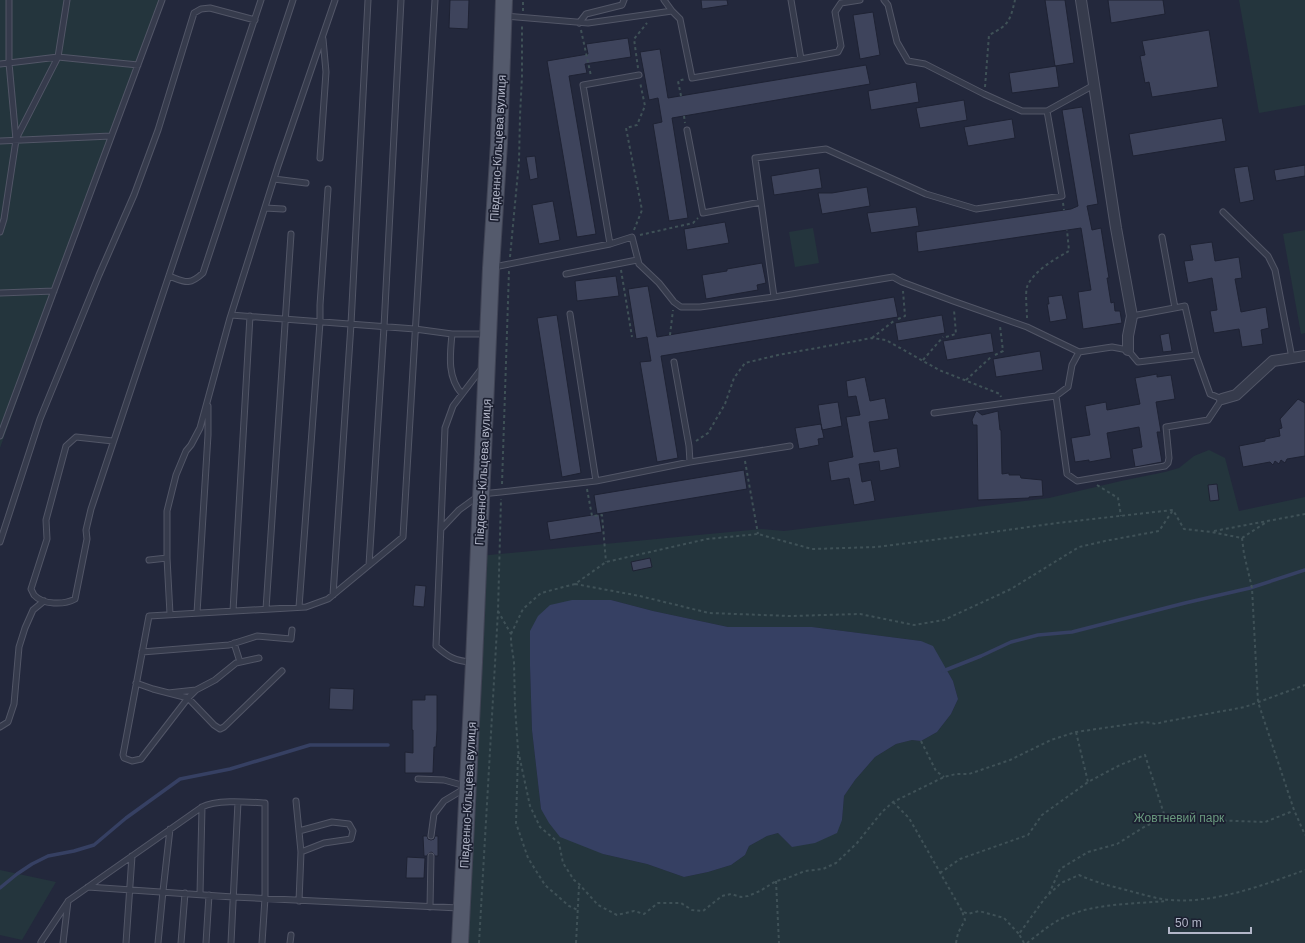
<svg xmlns="http://www.w3.org/2000/svg" width="1305" height="943" viewBox="0 0 1305 943" font-family="Helvetica,sans-serif">
<style>
.green{fill:#24353d;fill-rule:evenodd}
.water{fill:#364063}
.lines{fill:none;stroke-linecap:round;stroke-linejoin:round}
.stream{stroke:#364063;stroke-width:3.5}
.building{fill:#3e445c;stroke:#1e2233}
.service-casing{stroke:#525667;stroke-width:7}
.minor-casing{stroke:#525667;stroke-width:12}
.primary-casing{stroke:#404455;stroke-width:18}
.path{stroke:#3f5157;stroke-width:2;stroke-dasharray:3 3;stroke-linecap:butt}
.service{stroke:#363b4c;stroke-width:5}
.minor{stroke:#363b4c;stroke-width:10}
.primary{stroke:#545a6c;stroke-width:16}
.labels{text-anchor:middle;stroke-width:3.5;stroke-linejoin:round;paint-order:stroke}
.street-label{font-size:12px;fill:#b2b6c8;stroke:#1c2031}
.park-label{font-size:12px;fill:#69997e;stroke:#1c2031}
</style>
<rect width="100%" height="100%" fill="#23283c"/>
<!-- green -->
<path class="green" d="M0,0h161l-161,448z
M1239,0h66v105l-46,8z
M813,228l6,35 -24,4 -6,-35z
M1305,230v103l-4,1 -18,-100z
M1209,450l16,8 14,53 66,-14v446h-845l19,-387 282,-27 23,2 265,-33 72,-17 44,-9 14,-4 15,-12zM611,600l42,11 75,16h84l109,14 23,25 9,15 5,18 -7,15 -14,18 -16,9 -9,-1 -16,4 -21,13 -20,23 -11,16 -2,24 -50,27 -14,-14 -11,3 -18,10 -4,9 -14,10 -23,7 -24,5 -37,-13 -44,-10 -62,-45 -9,-79 -2,-64z
M0,870l56,12 -34,58 -22,-5z"/>
<!-- water -->
<path class="water" d="M572,600h39l42,11 75,16h84l109,14 12,5 20,35 5,18 -7,15 -14,18 -16,9 -9,-1 -16,4 -21,13 -20,23 -11,16 -2,24 -5,13 -22,10 -23,4 -14,-14 -11,3 -18,10 -4,9 -14,10 -23,7 -24,5 -37,-13 -44,-10 -43,-17 -11,-14 -8,-14 -9,-79 -2,-64v-35l8,-15 12,-11z"/>
<g class="lines">
<!-- stream -->
<path class="stream" d="M943,671l38,-15 30,-14 27,-7 34,-3 113,-29 65,-15 55,-18
M0,888l17,-14 15,-10 16,-8 26,-5 20,-6 32,-27 54,-39 50,-10 80,-24h78"/>
</g>
<!-- building -->
<path class="building" d="M450,0h19l-1,29 -19,-1z
M701,0h26l1,5 -26,4z
M1045,0h20l9,63 -19,3z
M1108,0h55l2,14 -54,9z
M873,12l7,43 -20,4 -7,-44z
M1209,30l9,57 -66,10 -3,-15 -4,1 -5,-27 5,-1 -3,-14z
M628,38l3,19 -46,7 2,9 -18,3 27,158 -19,3 -30,-176 41,-7 -2,-10z
M660,49l8,49 198,-33 4,19 -198,34 16,100 -19,3 -16,-97 9,-2 -4,-24 -9,2 -9,-48z
M1056,66l3,21 -47,6 -3,-20z
M916,82l3,20 -48,8 -3,-19z
M964,100l3,20 -47,8 -4,-20z
M1082,107l16,97 -11,2 5,24 9,-2 8,50h-2l4,25 3,-1 1,9h5l2,12 -39,6 -5,-37 13,-2 -10,-62 -163,24 -2,-20 155,-23 7,-3 -16,-96z
M1222,118l4,23 -93,15 -4,-22z
M1012,119l3,19 -47,8 -4,-19z
M535,156l3,22 -8,2 -4,-23z
M1305,165v11l-29,5 -2,-11z
M1248,166l6,34 -14,3 -6,-35z
M819,168l3,20 -48,7 -3,-19z
M867,187l3,19 -48,8 -4,-21h14z
M553,201l7,39 -21,4 -7,-39z
M916,207l3,19 -48,7 -4,-20z
M725,222l4,21 -42,7 -3,-21z
M1212,242l3,19 24,-4 3,21 -7,1 6,33 25,-5 3,21 -8,2 2,14 -21,3 -3,-18 -25,4 -4,-22 7,-1 -5,-32 -24,5 -4,-22 9,-1 -3,-15z
M762,263l4,20 -9,2 1,5 -52,9 -4,-24 25,-4v-2z
M616,276l3,20 -42,5 -2,-20z
M648,286l9,51 237,-40 4,20 -237,39 17,102 -21,4 -17,-100 11,-1 -4,-24 -11,2 -8,-50z
M1062,295l5,24 -17,3 -3,-18h2l-1,-7z
M557,315l24,158 -19,4 -25,-159z
M942,315l3,18 -47,8 -3,-18z
M991,333l3,19 -47,8 -4,-19z
M1169,333l3,18 -9,1 -3,-17z
M1040,351l3,19 -47,7 -3,-18z
M1157,374v3l14,-2 4,24 -19,3 5,30h-4l5,30 -27,5 -3,-18 10,-2 -3,-20 -32,6 4,25 -22,4v-2l-14,2 -4,-24 19,-3 -5,-29 21,-4 1,8 33,-6 -5,-26z
M865,377l5,24 15,-3 4,21 -20,3 5,30 23,-4 3,19 -20,4 -1,-10 -20,3 3,18 9,-2 4,21 -21,4 -5,-27 -18,3 -3,-19 25,-5 -7,-40 14,-2 -4,-19 -8,1 -2,-16z
M1298,399l7,4v53l-18,3 -2,4 -4,-3 -2,4 -4,-3 -2,4 -3,-3 -27,5 -4,-21 26,-5v-2l15,-3 -1,-7 3,-1 -2,-9z
M838,402l4,24 -20,4 -4,-25z
M976,411h1l5,4 16,-4 2,19h1l1,44 7,-1v2h11l1,3 21,2 1,16 -14,1v1l-51,2 -1,-75h-4l-1,-5z
M821,424l3,14 -6,1 1,6 -20,4 -4,-21z
M744,470l3,19 -150,25 -3,-19z
M1217,484l2,16 -9,1 -2,-16z
M599,514l3,18 -52,8 -3,-18z
M650,558l2,9 -19,4 -2,-9z
M415,585l11,1 -2,21 -11,-1z
M330,688l24,1 -1,21 -24,-1z
M425,695h12v35l-1,17h-2l-1,26h-28v-21l8,1v-23h-1v-30h13z
M423,836h4l1,3 3,1 3,-1 1,-3h3v20h-3l-2,-3 -2,-1 -3,2 -1,2h-3z
M407,857l18,1 -1,20h-18z"/>
<g class="lines">
<defs>
<path id="service" d="M664,0l8,11
M791,0l10,59
M884,0l4,5 9,37 11,19 17,3 59,30 38,17h25
M506,16l82,7 84,-12 8,8 12,59 109,-19 37,-7 3,-6 -6,-34 6,-9 19,-3
M579,23l7,-9 36,-9 2,-5
M0,64l58,-7 80,8
M687,130l16,83 58,-11
M16,139l42,-82 9,-57
M0,141l111,-5
M320,158l6,-86 -3,-33
M274,179l32,4
M265,208l18,1
M1223,212l45,44 7,14 17,88
M0,232l4,-13 12,-79 -7,-77v-63
M1162,237l13,71
M610,244l-27,-159 56,-10
M494,267l116,-23 22,-7 7,27 20,19 15,19 7,5h19l74,-10 119,-20 9,5 51,19 74,26 52,25 33,-5 16,3 10,12 58,-7 14,39 12,5 -14,21 -42,7 3,31 -1,5 -3,3 -88,15 -10,-7 -11,-78
M566,274l71,-14
M169,276c16,6 20,10 34,-3l90,-273
M0,293l54,-2
M774,297l-19,-139 71,-9 100,45 50,15 86,-13 -15,-85 47,-26
M570,314l26,167
M231,315l184,14 37,5h34
M1132,316l53,-10 11,49
M452,334c-2,21 -5,43 10,60
M674,362l15,84 1,16
M934,413l122,-17 12,-9 4,-22 7,-13
M0,436l162,-436
M113,441l-37,-4 -10,9 -20,74 1,19 -16,50c1,2 2,4 3,6 9,10 30,10 41,4l12,-60 -1,-9 5,-21 170,-509
M441,529l18,-19 22,-16 20,-2 95,-11 94,-19 100,-16
M0,542l40,-123 59,-144 35,-80 24,-65 36,-117 7,-4 9,-1 45,12
M149,560l18,-2
M369,565l15,-238 17,-327
M333,595l18,-271 17,-324
M299,607l21,-285v-17l8,-116
M266,609l25,-375
M233,611l17,-295
M197,613l11,-178v-29
M170,614l-3,-56v-47l9,-36 10,-24 5,-6 9,-17 30,-110 48,-152 57,-166
M234,643l6,19
M142,652l87,-7 28,-9 34,3 1,-9
M471,662c-16,-1 -23,-5 -35,-16l9,-218 8,-22 29,-38
M282,671l-58,56 -4,2 -6,-4 -26,-27 -47,61 -9,2 -8,-3 -1,-3 26,-139 157,-9 22,-8 75,-62 32,-537
M136,683l17,6 35,9 7,-7
M168,693l28,-3 19,-10 21,-17 23,-5
M0,727l8,-5 6,-18 5,-57 6,-19 8,-18 11,-9
M418,779l26,1 21,6
M296,801l5,51 -2,49
M299,831l33,-9 17,2 4,7 -2,8 -27,4 -23,9
M431,836l3,-22 10,-13 20,-12
M88,887l145,10 226,11
M200,894l2,-87
M430,907l1,-51
M41,942l26,-39
M63,943l5,-42 134,-94c14,-8 47,-5 63,-4v95l-3,45
M126,943l6,-87
M158,943l5,-52 7,-62
M181,943l4,-50
M206,943l3,-48
M231,943l7,-141
M290,943l1,-8"/>
<path id="minor" d="M1081,0l35,228 16,88 -4,20v14
M1222,399l14,-4 37,-34 32,-5"/>
<path id="primary" d="M460,943l14,-281 17,-394 8,-125 5,-143"/>
</defs>
<!-- service casing -->
<use href="#service" class="service-casing"/>
<!-- minor casing -->
<use href="#minor" class="minor-casing"/>
<!-- primary casing -->
<use href="#primary" class="primary-casing"/>
<!-- path -->
<path class="path" d="M523,11v-11
M581,30l10,46
M638,68l-4,-29 13,-16
M985,87l4,-52c20,-10 21,-14 26,-35
M681,96l-3,-15 7,-2
M684,116l1,7
M1063,203l1,7
M634,230l8,-20 -16,-82 11,-3 8,-19 -5,-24
M640,235l53,-12 5,-5
M510,257l9,-96 1,-45 2,-40v-51
M621,270l11,67
M1027,318c0,-8 -2,-24 0,-31 6,-16 28,-28 42,-36l-2,-21
M898,319l7,-3 -2,-25
M670,335l3,-25
M946,337l10,-3 -2,-24
M872,338l23,-18
M995,355l8,-4 -3,-25
M923,360l20,-23
M966,380l26,-24
M696,441l12,-8 17,-29 9,-26 11,-15 33,-8 94,-17 14,2 53,30 61,24 1,3
M745,461l13,73
M502,484l7,-213
M1097,485l21,13 3,18
M587,489l5,27 10,-1 4,47
M1214,531l91,-17
M1242,538l2,16 8,34 6,114 36,108 11,25
M575,584l65,12 69,17 81,3 70,-2 54,11 30,-5 67,-31 68,-42 26,-6 54,-10 14,-21
M498,611l13,23v8l3,20 1,44 3,44 12,56 10,21 19,16 4,20 11,17 5,4 19,21 19,10 17,-4 10,3 14,-11h23l11,7 11,1 19,-15 9,-2 10,3 7,-1 12,-5 16,-10 9,-2 20,-8 18,-2 13,-6 21,-20 25,-31 11,-10 51,-25 12,-3h13l41,-14 41,-20 25,-8 69,-10 11,2 7,-2 82,-15 60,-22
M511,634l12,-25 18,-16 34,-9 31,-22 101,-23 51,-5 54,15 65,-2 95,-12 85,-12 116,-13 11,19 27,3 31,6 26,-17
M1076,732l12,50
M921,741l15,30 8,6
M518,755l-2,68 12,35 17,27 24,21 9,4
M893,802l16,16 53,93 6,3 11,-3 25,7 15,16
M940,873l20,-14 68,-24 14,-20 46,-33 32,-17 25,-10 20,62
M776,881l3,62
M1049,894l11,-25 28,-17 29,-8 27,-17 21,-10 29,1 15,2 56,2 28,-11
M479,943l19,-332 3,-112
M576,943l3,-57
M956,943l2,-10 7,-13 -3,-9
M1024,943l-5,-9 26,-36 16,-15 18,-8c16,7 31,11 47,15 12,3 24,7 36,9 47,7 99,-13 143,-29
M1027,943c12,-9 24,-20 38,-26 30,-14 69,-13 101,-16"/>
<!-- service -->
<use href="#service" class="service"/>
<!-- minor -->
<use href="#minor" class="minor"/>
<!-- primary -->
<use href="#primary" class="primary"/>
</g>
<g class="labels">
<!-- street labels -->
<g class="street-label">
<text transform="translate(498 148) rotate(-87)" y="4">Південно-Кільцева вулиця</text>
<text transform="translate(483 472) rotate(-87)" y="4">Південно-Кільцева вулиця</text>
<text transform="translate(468 795) rotate(-87)" y="4">Південно-Кільцева вулиця</text>
</g>
<!-- park labels -->
<g class="park-label">
<text x="1179" y="822">Жовтневий парк</text>
</g>
</g>
<!-- scale -->
<path d="M1169 927v6h82v-6" fill="none" stroke="#b2b6c8" stroke-width="2"/>
<text x="1175" y="927" font-size="12" fill="#b2b6c8" stroke="#1c2031" stroke-width="3" paint-order="stroke">50 m</text>
</svg>
